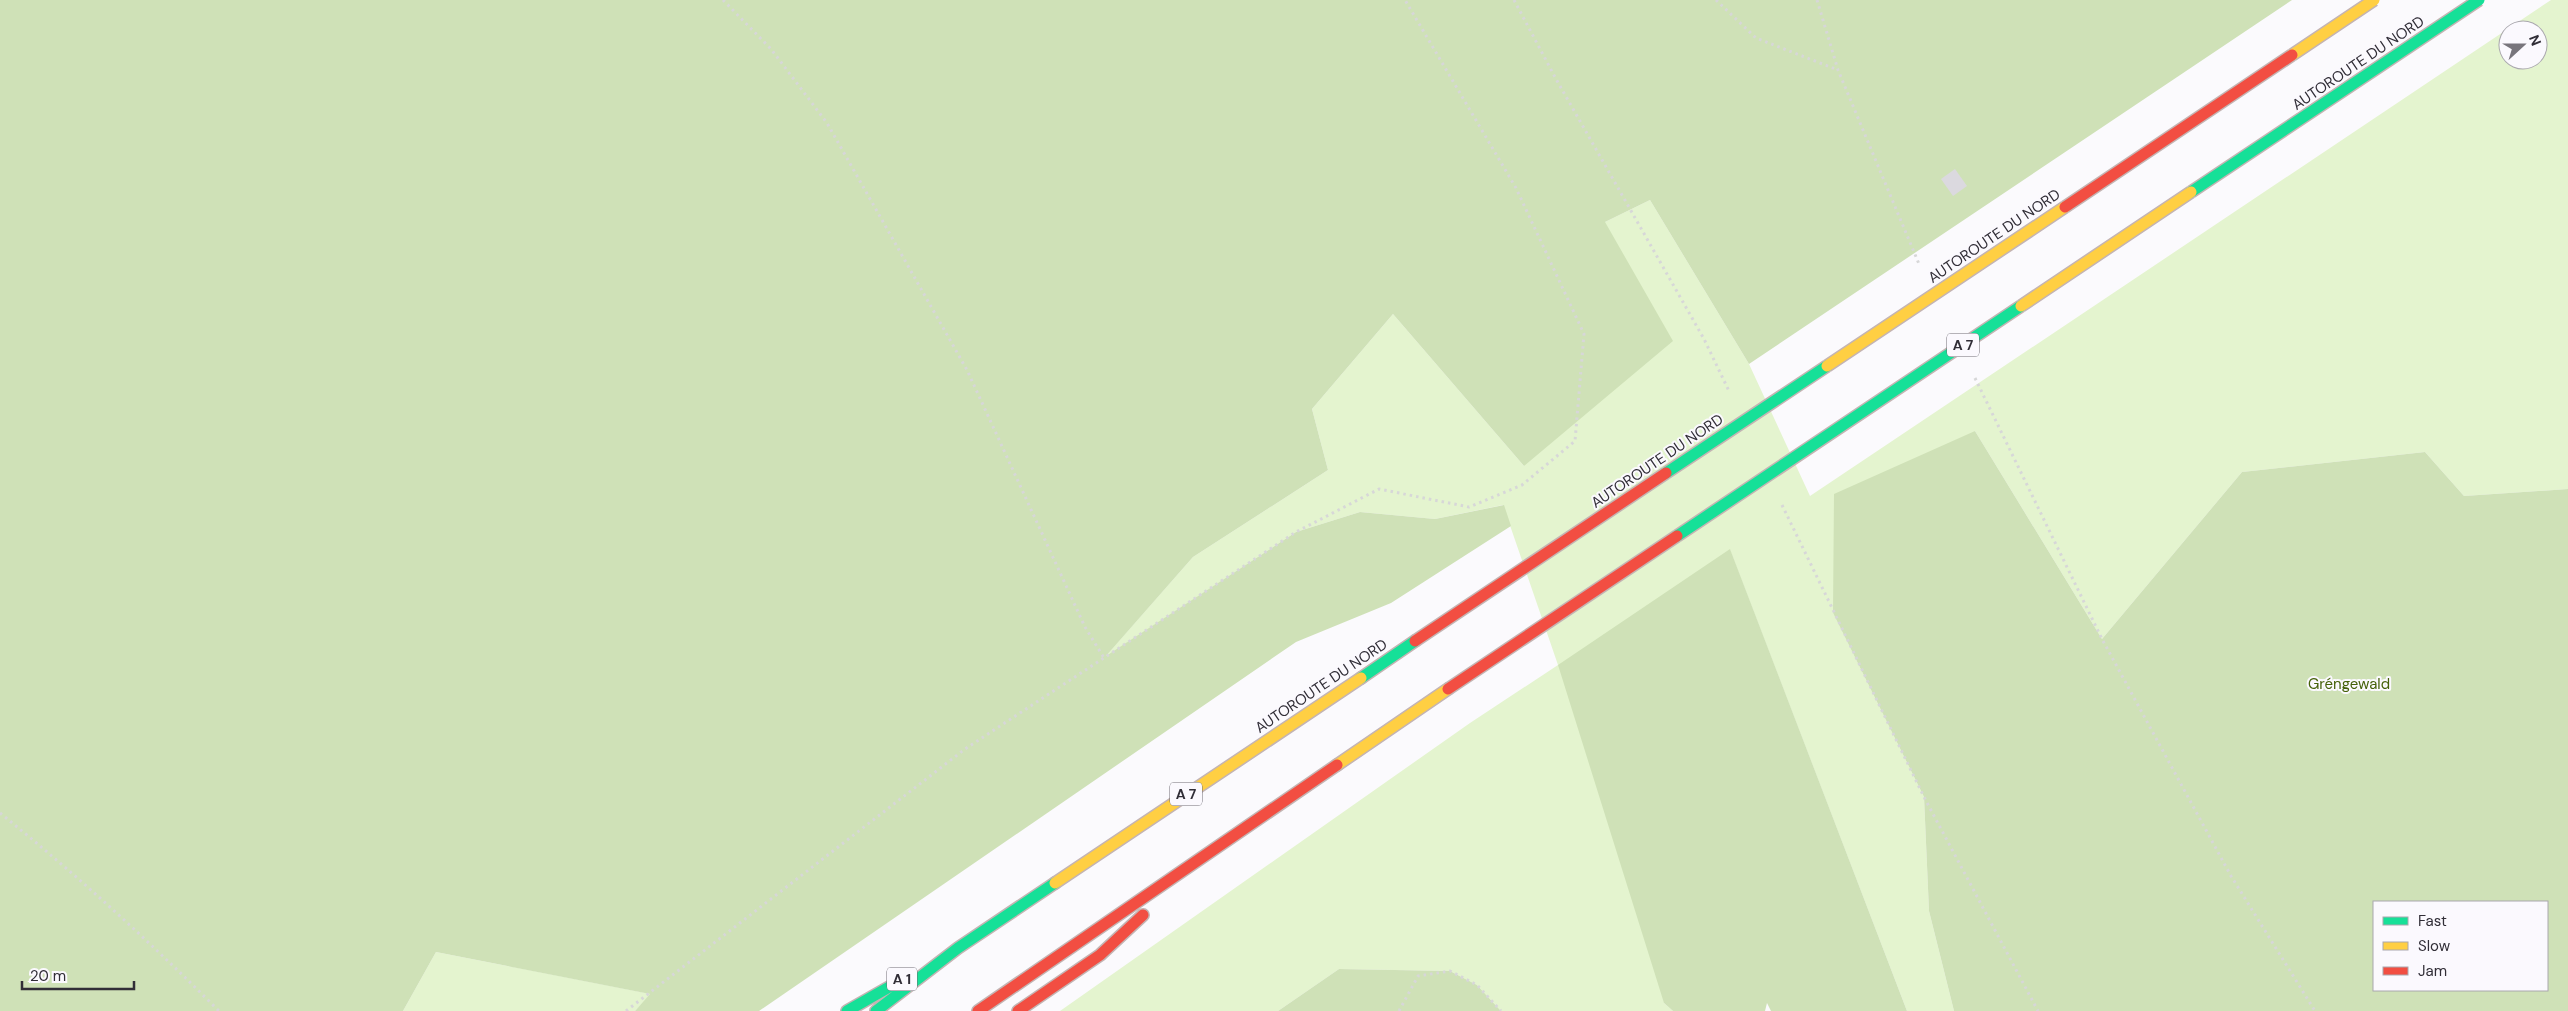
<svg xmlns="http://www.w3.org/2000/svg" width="2568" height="1011" viewBox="0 0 2568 1011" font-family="'DM Sans',sans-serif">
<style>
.green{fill:#e4f4cf;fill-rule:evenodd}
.forest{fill:#cfe1b7;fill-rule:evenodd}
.building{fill:#dbd9df}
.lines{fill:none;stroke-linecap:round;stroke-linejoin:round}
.fast-casing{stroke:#c4b4b3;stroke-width:14}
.slow-casing{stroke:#c4b4b3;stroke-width:14}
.jam-casing{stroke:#c4b4b3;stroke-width:14}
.path{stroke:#d7d7d8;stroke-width:3;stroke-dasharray:2.5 4;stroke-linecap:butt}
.fast{stroke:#16e098;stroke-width:11}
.slow{stroke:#ffcf43;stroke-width:11}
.jam{stroke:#f24e42;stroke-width:11}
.fast-bridge-casing{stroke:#c4b4b3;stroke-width:14;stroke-linecap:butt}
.slow-bridge-casing{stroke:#c4b4b3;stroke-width:14;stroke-linecap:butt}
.jam-bridge-casing{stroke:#c4b4b3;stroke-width:14;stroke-linecap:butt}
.fast-bridge{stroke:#16e098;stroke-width:11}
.slow-bridge{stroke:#ffcf43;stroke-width:11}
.jam-bridge{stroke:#f24e42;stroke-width:11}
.labels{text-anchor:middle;stroke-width:4;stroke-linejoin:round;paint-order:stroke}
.shield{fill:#fbf9fe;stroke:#6e6b73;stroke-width:1}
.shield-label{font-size:14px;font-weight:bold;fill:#312e37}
.street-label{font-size:15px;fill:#312e37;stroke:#fbf9fe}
.park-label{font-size:15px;fill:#456109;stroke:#fbf9fe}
</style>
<rect width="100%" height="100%" fill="#fbfafd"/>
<!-- green -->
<path class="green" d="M2551,0h17v489l-104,7 -39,-44 -183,20 -140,167 -127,-208 -142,182 91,184 5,114 25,100h-47l-177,-461 -66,453 9,8h-172l-24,-26 -27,-14 -111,-2 -61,42h-218l410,-288 88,-58 -55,-160 -68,14 -75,-7 -64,20 -192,126 89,-101 135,-87 -16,-61 81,-95 131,152 81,-244 45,-22 99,164 61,132zM2508,30h30v30h-30z
M436,952l215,42 -16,17h-232z"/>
<!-- forest -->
<path class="forest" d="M0,0h2292l-543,364 -99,-164 -45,22 68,119 -149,125 -131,-152 -81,95 16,61 -135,87 -87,99 190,-124 64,-20 75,7 69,-14 7,21 -120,77 -95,39 -537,369h-124l15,-17 -214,-42 -33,59h-403z
M1975,431l127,208 140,-167 183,-20 39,44 104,-7v522h-614l-25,-100 -5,-114 -91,-184 1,-119zM2374,902h173v88h-173z
M1730,549l177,462h-136l-4,-8 -2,8h-92l-9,-8 -106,-338z
M1339,969l111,2 27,14 24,26h-223z"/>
<!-- building -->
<path class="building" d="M1955,169l12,17 -14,10 -12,-17z"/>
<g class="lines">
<defs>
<path id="fast" d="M1361,678l54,-37
M847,1011l44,-25
M876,1011l82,-63 97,-65"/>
<path id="slow" d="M1337,765l111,-76
M1055,883l306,-205"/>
<path id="jam" d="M978,1011l359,-246
M1018,1011l82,-56 43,-40"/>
</defs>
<!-- fast casing -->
<use href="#fast" class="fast-casing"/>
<!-- slow casing -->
<use href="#slow" class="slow-casing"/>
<!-- jam casing -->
<use href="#jam" class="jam-casing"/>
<!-- path -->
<path class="path" d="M723,0l48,49 56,74 140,247 118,257 19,31
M1514,0l42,79 148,260 25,52
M1716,0l40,38 82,32
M1817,0l21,70 81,194
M1975,378l127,261 129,237 84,135
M1782,505l142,292 114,214
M0,813c78,63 148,127 219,198
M626,1011l339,-262 331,-217 83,-43 90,18 53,-22 53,-44 9,-107 -68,-146 -111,-188
M1399,1011l19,-35 32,-5 27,14 24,26"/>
<!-- fast -->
<use href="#fast" class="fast"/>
<!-- slow -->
<use href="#slow" class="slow"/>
<!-- jam -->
<use href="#jam" class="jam"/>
<defs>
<path id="fast-bridge" d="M2191,192l288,-192
M1666,473l161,-107
M1677,536l344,-230"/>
<path id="slow-bridge" d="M2292,55l82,-55
M2021,306l170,-114
M1827,366l238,-159"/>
<path id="jam-bridge" d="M2065,207l227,-152
M1415,641l251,-168
M1448,689l229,-153"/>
</defs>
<!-- fast-bridge casing -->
<use href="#fast-bridge" class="fast-bridge-casing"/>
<!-- slow-bridge casing -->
<use href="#slow-bridge" class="slow-bridge-casing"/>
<!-- jam-bridge casing -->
<use href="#jam-bridge" class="jam-bridge-casing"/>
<!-- fast-bridge -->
<use href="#fast-bridge" class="fast-bridge"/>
<!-- slow-bridge -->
<use href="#slow-bridge" class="slow-bridge"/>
<!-- jam-bridge -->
<use href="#jam-bridge" class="jam-bridge"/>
</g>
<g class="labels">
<!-- shield labels -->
<g class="shield">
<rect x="1947" y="333.5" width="32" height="23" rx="4"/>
<rect x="1170" y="782.5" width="32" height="23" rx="4"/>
<rect x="887" y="967.5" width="30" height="23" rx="4"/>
</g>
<g class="shield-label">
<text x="1963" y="350">A 7</text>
<text x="1186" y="799">A 7</text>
<text x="902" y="984">A 1</text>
</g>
<!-- street labels -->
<g class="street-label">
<text transform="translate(2358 63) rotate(-34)" y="5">AUTOROUTE DU NORD</text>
<text transform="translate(1994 236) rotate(-34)" y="5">AUTOROUTE DU NORD</text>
<text transform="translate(1657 461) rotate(-34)" y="5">AUTOROUTE DU NORD</text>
<text transform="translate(1321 686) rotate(-34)" y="5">AUTOROUTE DU NORD</text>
</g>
<!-- park labels -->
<g class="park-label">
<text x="2349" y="689">Gréngewald</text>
</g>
</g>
<!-- legend -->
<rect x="2373" y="901" width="175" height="90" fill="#fbf9fe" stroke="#aaa8ae"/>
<rect x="2383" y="917" width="25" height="8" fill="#16e098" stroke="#aaa8ae"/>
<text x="2418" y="926" font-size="15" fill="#312e37">Fast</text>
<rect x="2383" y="942" width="25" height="8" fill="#ffcf43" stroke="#aaa8ae"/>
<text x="2418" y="951" font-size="15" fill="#312e37">Slow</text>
<rect x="2383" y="967" width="25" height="8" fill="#f24e42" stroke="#aaa8ae"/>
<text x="2418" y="976" font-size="15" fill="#312e37">Jam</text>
<!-- north arrow -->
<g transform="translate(2523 45) rotate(69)"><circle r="24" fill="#fbf9fe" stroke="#aaa8ae"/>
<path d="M0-4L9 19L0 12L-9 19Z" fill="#78757c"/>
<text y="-8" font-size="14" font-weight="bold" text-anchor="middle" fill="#312e37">N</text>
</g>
<!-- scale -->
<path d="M22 981v8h112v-8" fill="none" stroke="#312e37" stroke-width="2.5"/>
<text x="30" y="981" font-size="15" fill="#312e37" stroke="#fbf9fe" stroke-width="4" paint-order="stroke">20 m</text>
</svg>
